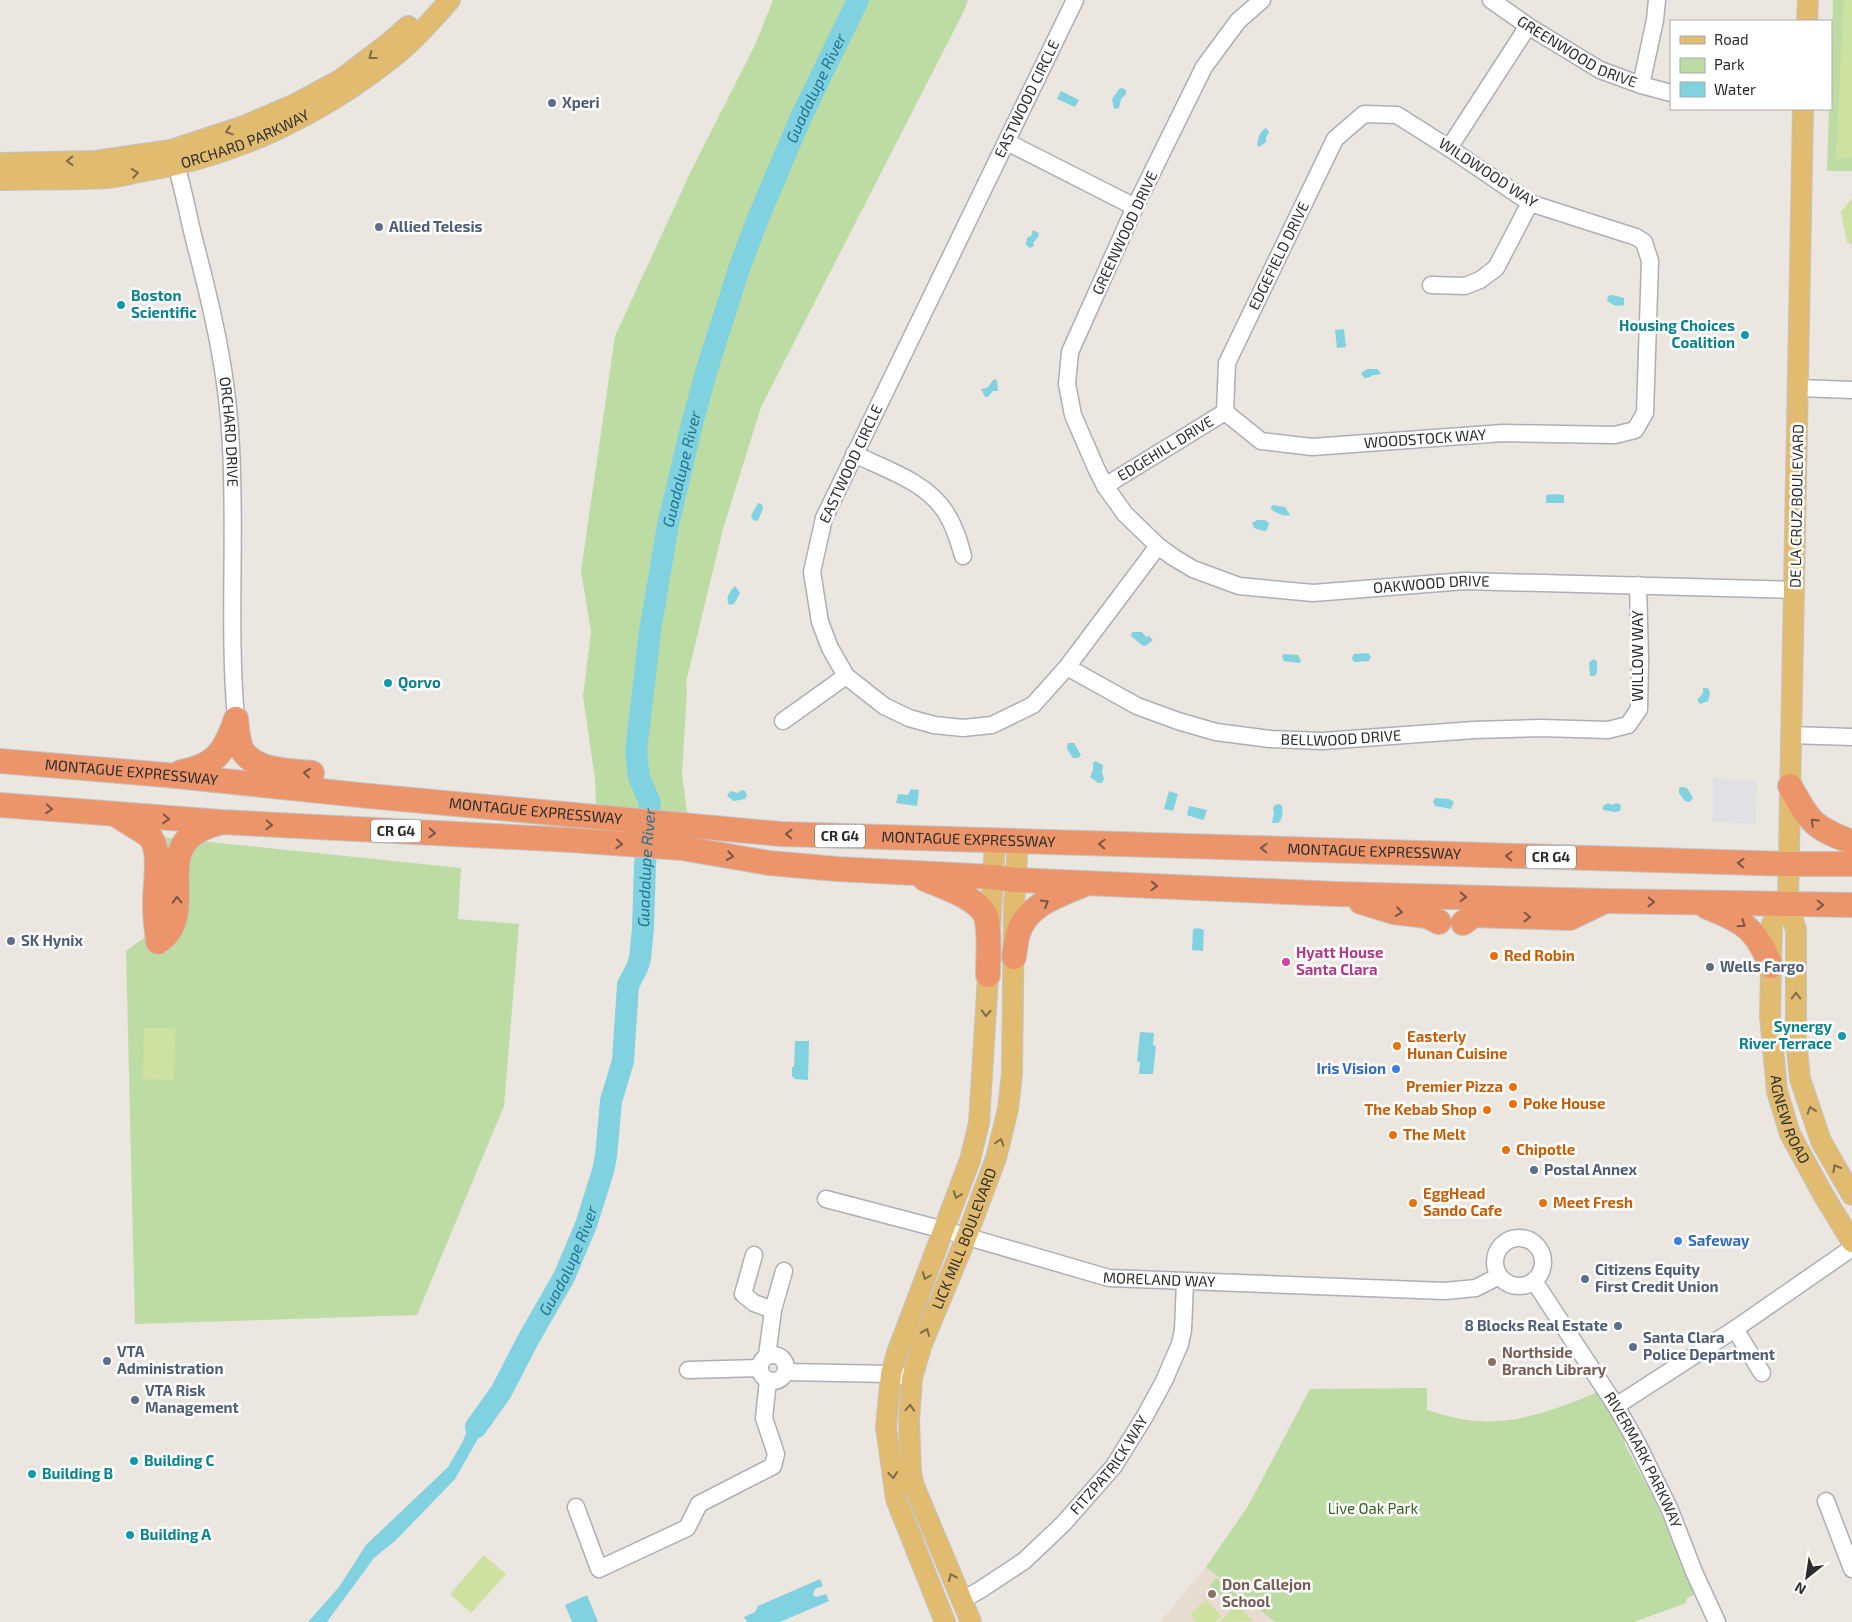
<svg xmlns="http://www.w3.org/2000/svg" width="1852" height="1622" viewBox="0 0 1852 1622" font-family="'Exo 2',sans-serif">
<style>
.industrial{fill:#e1e0e5}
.education{fill:#e7dccf}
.green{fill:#bddca3}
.pitch{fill:#cde2a0}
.water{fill:#80d2e1}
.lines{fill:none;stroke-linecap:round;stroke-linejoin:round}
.river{stroke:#80d2e1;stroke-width:22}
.minor-casing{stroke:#adafb7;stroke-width:19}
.major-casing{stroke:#c4c4c4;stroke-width:22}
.highway-casing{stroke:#c4c4c4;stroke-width:26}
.minor{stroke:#fff;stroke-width:16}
.major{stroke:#e1bb70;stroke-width:20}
.highway{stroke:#ec956b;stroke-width:24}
.oneway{stroke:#7d6c4b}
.oneway2{stroke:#795645}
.service-dot{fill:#5c6f8a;stroke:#fff;stroke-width:2}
.culture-dot{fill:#0f9aa8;stroke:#fff;stroke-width:2}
.food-dot{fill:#e8710a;stroke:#fff;stroke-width:2}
.hotel-dot{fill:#d1479c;stroke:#fff;stroke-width:2}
.shop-dot{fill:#3f7fe0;stroke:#fff;stroke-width:2}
.education-dot{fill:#8d6e63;stroke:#fff;stroke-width:2}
.labels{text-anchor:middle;stroke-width:5;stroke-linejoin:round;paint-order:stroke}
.shield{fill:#fff;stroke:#6b6b6b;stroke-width:1}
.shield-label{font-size:14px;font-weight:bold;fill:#2c2c2c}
.street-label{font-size:15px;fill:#2c2c2c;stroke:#fff}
.service-label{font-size:15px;font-weight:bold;fill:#4e5e75;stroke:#fff;text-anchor:start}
.culture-label{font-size:15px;font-weight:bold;fill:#0d838f;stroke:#fff;text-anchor:start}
.hotel-label{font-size:15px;font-weight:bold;fill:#b23c85;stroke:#fff;text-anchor:start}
.food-label{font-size:15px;font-weight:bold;fill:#c56008;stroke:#fff;text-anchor:start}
.shop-label{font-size:15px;font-weight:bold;fill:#366cbe;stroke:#fff;text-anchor:end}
.education-label{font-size:15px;font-weight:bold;fill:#785e54;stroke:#fff;text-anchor:start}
.park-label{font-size:15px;fill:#376223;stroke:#fff}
.water-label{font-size:16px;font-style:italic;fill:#1d748f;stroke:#fff}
</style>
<rect width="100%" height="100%" fill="#ece6e0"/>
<!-- industrial -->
<path class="industrial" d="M1713,778l44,3 -2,43 -42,-2z"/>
<!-- education -->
<path class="education" d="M1206,1567l69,55h-115z"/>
<!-- green -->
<path class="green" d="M773,0h195l-4,11 -203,396 -38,122 -37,153 1,9 -5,83 6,46 -92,-14 -1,-27 -12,-83 8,-64 -10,-61 34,-235 77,-167 63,-124z
M1833,0h19v171h-25l2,-62h2z
M161,837l300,31 -3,51 61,5 -15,182 -87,209 -282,9 -9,-373 26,-19z
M1427,1388v22c11,3 23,7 34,9 48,9 94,-9 137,-27l26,42 1,11 28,52 35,78 11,18 -12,5 -1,5 -52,19h-359l-69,-55 42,-61 62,-117z
M1216,1578l25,19 -7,8 -25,-19z"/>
<!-- pitch -->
<path class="pitch" d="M1844,0h8v158l-16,1z
M1852,198v47l-5,-3 -6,-30z
M144,1028h31l-1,52 -31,-1z
M484,1555l22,19 -35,39 -21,-19z
M1206,1600l15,16 -6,6h-18l-7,-8z
M1238,1604l15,17 -34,1z"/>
<!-- water -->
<path class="water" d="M1122,88l4,2v4l-5,5 -2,9 -5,1 -2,-10 7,-10z
M1061,91l18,9 -4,7 -18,-8z
M1266,128l3,4 -3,6v4l-7,5h-1c-2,-7 2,-16 8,-19z
M1033,230l6,3 -1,4 -5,6 1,3 -4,2 -4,-3 1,-7 4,-2z
M1612,295l12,3v7c-6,2 -13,0 -17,-5l1,-4z
M1344,329l2,18 -9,1 -2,-18z
M1367,369h10l4,4 -3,2c-6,-1 -9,4 -14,3l-3,-5z
M994,379l3,1 1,11h-5l-5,6h-3l-4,-8 6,-1z
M1555,494l9,1v8h-18v-8z
M758,503l4,1 1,4 -5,13 -5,-1 -2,-4z
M1272,505l13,2 5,8c-6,2 -14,-2 -19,-6z
M1257,520h8l4,3 -2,7 -3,1 -10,-3 -2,-5z
M735,586l5,7 -6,11 -5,1c-4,-6 1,-15 6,-19z
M1132,632h10l5,6 1,-3 5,5 -6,5 -4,1c-2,-2 -10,-8 -12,-10z
M1368,653l3,4 -2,4 -14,1 -2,-1 -1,-3 2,-4z
M1284,654l14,1 3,6 -2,2 -15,-2 -2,-5z
M1593,659l4,2v12l-3,3h-4l-1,-13z
M1703,688h5l2,5 -2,8 -8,3 -3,-4 6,-7z
M1068,743h6l7,12 -3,3h-5l-6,-9z
M1095,761l8,4 -1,7 2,7 -2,4h-4l-8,-6 3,-7v-7z
M1682,787l5,1 6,10 -3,4 -5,-1 -6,-8v-5z
M911,789l8,1 -2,16 -21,-3 2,-9 10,1z
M742,790l3,1 2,4 -2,4 -11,2 -7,-5 3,-5 8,2z
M1169,791l9,3 -5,17 -9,-2z
M1435,798l14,1 5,3 -3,7 -16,-3 -2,-4z
M1608,803l4,2 5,-2 4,2 -1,6 -5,1 -12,-2v-4z
M1279,804l3,2c1,6 1,13 -4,17h-6l2,-10 -1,-5 2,-3z
M1189,806l18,4 -3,9 -1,1 -16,-5z
M1198,928l6,2 -1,21 -11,-1 1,-21z
M1140,1032l14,1 -1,12 3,1 -3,28h-14l1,-12 -3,-1z
M795,1041h14l-1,39 -14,-1v-2h-2v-10h2z
M492,1399l4,8 -41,72 -59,61 -22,18 -47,64h-19l31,-35 27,-42 82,-78 14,-24 13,-32z
M820,1579l3,7 -8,3 -2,6 3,2 10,-3 3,7 -49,21h-33l-3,-5 11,-5 3,-6z
M587,1595l11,27h-26l-7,-17z"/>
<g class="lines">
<!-- river -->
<path class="river" id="s1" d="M476,1427l25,-35 28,-54 35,-61 22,-52 17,-54 3,-15 5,-55 12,-40 5,-76 9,-17 3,-10 3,-30 2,-63 5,-62 -11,-26 -3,-25 14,-121 18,-106 25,-105 14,-51 33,-103 19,-50 42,-99 57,-117"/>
<defs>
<g id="minor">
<path d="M1075,0l-251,518 -12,54 8,50 10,26 16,28 38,30 25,12 25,7 29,3 29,-3 41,-20 34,-38 91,-121"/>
<path id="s2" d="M1262,0l-24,21 -34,46 -69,140 -65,145 -3,32 6,31 23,53 9,18 20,28 33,32 15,11 20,12 46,17 74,7 152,-12 330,9"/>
<path id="s3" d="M1491,0l37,26 72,44 41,15 30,8"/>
<path d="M1641,85l14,-65 2,-20"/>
<path d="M1364,114l33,1 52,33 81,55 106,34 8,5 6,19 -5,152 -10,17 -20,5 -112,-2 -191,14 -51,-6 -36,-29 2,-49 108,-224z"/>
<path d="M1007,142l128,65"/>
<path d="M1449,148l79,-122"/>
<path id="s4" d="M173,154c9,28 14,57 21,85 18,69 34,135 37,208 5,90 -3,181 5,272"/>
<path d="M1431,285l34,1 15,-6 16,-12 34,-65"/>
<path d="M1799,388l53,2"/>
<path d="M854,454c31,15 73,28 92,59 9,14 13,28 17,43"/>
<path id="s5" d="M1105,486l120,-74"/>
<path id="s6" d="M1067,667l70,39 41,15 38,11 54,7 53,2 151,-11 67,-2 67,2 20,-5 11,-16 1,-50 -2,-74"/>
<path d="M783,721l63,-45"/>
<path d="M1790,735l62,2"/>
<path id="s7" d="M826,1199l118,31 165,48 336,13 31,-3 23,-12"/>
<circle cx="1519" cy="1262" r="24"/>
<path d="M754,1255l-11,39 11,9 19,7"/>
<path id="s8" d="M1534,1281l82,125 21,37 33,67 24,62 23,50"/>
<path d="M1735,1329l27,44"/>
<circle cx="773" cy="1368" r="13"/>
<path d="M767,1356l6,-46 11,-39"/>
<path d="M688,1370l72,-2"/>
<path d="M786,1372l105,2 12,2"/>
<path d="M1616,1406l119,-77 117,-81"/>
<path d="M1826,1501l26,68"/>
<path d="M576,1507l23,62 88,-41 12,-24 74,-38 3,-12 -12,-36 4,-38"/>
<path id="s9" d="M962,1600l18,-10 44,-29 39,-37 51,-58 31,-50 19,-35 16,-37 3,-14 2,-48"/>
</g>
<g id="major">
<path d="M1807,21l1,-21"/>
<path d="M1803,109l-15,795 8,26v110l4,39 21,62 31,54"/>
<path d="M0,163l95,-2 76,-11 73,-24 51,-22 45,-24 50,-38 18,-16"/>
<path id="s10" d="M0,180c35,-1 71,0 107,-2 11,-1 22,-4 33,-6 92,-15 178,-55 251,-113 22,-17 40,-38 59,-59"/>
<path id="s11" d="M1788,904l-16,19 -2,93 7,75 13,43 34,62 28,46"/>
<path d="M990,931l5,-90"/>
<path d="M945,1622l-49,-123 -10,-72 5,-53 6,-21 73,-193 9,-37 10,-163"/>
<path id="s12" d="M971,1622l-57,-136 -3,-13 -2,-52 3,-43 10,-34 44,-106 30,-80 12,-49 4,-36 2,-167 4,-65"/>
</g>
<g id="highway">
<path d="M236,719c1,9 2,23 6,31 14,22 47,20 70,23"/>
<path id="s13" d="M0,761l166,14 203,21 412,38 1009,30h62"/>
<path d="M181,772c35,-6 44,-21 55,-53"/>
<path d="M1790,786c20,36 23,42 62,56"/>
<path d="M0,805l221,17 350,18 111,8 87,15 68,6 156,8 22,3 321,14 269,7 247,4"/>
<path d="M118,816c7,5 29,17 33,22 11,16 3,50 4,69 0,12 2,24 3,35 46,-32 -16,-101 61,-119"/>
<path d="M925,879c18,8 59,20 62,42 3,17 1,37 1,54"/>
<path d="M1361,902l33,10 33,4 12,6"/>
<path d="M1707,907c38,16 48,20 64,59"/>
<path d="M1463,923l11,-8 96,3 31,-15"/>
<path d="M1014,957c1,-7 2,-16 4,-23 8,-29 41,-39 65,-49"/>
</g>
</defs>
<!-- minor casing -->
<use href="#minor" class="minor-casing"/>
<!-- major casing -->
<use href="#major" class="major-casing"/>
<!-- highway casing -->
<use href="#highway" class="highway-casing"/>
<!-- minor -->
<use href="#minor" class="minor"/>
<!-- major -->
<use href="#major" class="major"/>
<!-- highway -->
<use href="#highway" class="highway"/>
</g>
<!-- one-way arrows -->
<defs><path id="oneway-chevron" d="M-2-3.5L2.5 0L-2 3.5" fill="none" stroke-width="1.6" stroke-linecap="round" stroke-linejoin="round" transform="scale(1.25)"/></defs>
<g class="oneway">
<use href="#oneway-chevron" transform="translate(372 56) rotate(143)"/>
<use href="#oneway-chevron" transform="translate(229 131) rotate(162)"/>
<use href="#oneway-chevron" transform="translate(70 161) rotate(178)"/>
<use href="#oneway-chevron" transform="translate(135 173) rotate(-9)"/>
<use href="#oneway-chevron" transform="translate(1796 996) rotate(-90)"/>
<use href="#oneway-chevron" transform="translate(986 1013) rotate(93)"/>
<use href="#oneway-chevron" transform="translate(1811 1110) rotate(-109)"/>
<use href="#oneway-chevron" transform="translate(1000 1142) rotate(-74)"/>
<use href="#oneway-chevron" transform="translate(1836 1168) rotate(-120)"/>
<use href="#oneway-chevron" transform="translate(957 1195) rotate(110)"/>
<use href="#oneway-chevron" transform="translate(926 1276) rotate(111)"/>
<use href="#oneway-chevron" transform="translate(926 1332) rotate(-68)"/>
<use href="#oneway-chevron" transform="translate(910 1408) rotate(-86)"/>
<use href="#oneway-chevron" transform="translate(893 1475) rotate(83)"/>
<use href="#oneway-chevron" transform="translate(952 1577) rotate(-113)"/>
</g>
<g class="oneway2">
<use href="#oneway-chevron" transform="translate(307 773) rotate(-173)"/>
<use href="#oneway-chevron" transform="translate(49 809) rotate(5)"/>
<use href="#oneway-chevron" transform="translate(166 819) rotate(4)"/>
<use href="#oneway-chevron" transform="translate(1814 822) rotate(-136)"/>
<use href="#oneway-chevron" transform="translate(269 825) rotate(3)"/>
<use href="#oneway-chevron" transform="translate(432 833) rotate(3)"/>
<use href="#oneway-chevron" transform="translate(789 834) rotate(-178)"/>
<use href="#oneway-chevron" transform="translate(619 844) rotate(4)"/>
<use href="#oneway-chevron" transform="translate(1102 844) rotate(-178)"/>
<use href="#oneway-chevron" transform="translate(1264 848) rotate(-178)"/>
<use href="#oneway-chevron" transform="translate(730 856) rotate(10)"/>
<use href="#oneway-chevron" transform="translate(1509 856) rotate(-178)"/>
<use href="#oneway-chevron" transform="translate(1741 863) rotate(-178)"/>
<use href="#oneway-chevron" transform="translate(1154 886) rotate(2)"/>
<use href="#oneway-chevron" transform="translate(1463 897) rotate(2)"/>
<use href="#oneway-chevron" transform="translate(177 900) rotate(-91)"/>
<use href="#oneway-chevron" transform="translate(1651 902) rotate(1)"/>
<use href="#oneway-chevron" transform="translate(1045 903) rotate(-32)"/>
<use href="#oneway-chevron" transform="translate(1820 905) rotate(1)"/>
<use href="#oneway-chevron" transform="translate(1399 912) rotate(9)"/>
<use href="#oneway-chevron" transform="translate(1527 917) rotate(1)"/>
<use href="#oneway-chevron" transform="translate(1742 924) rotate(34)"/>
</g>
<!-- markers -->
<g class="service-dot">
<circle cx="552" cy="103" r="5"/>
<circle cx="379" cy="227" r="5"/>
<circle cx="11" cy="941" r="5"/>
<circle cx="1710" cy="967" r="5"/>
<circle cx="1534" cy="1170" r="5"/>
<circle cx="1585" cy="1279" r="5"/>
<circle cx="1618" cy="1326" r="5"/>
<circle cx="1633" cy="1347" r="5"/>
<circle cx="107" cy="1361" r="5"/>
<circle cx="135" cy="1400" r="5"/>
</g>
<g class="culture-dot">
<circle cx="121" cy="305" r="5"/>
<circle cx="1745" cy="335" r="5"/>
<circle cx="388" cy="683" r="5"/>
<circle cx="1842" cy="1036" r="5"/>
<circle cx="134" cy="1461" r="5"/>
<circle cx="32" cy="1474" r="5"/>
<circle cx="130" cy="1535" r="5"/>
</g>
<g class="food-dot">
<circle cx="1494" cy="956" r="5"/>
<circle cx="1397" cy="1046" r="5"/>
<circle cx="1513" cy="1087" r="5"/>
<circle cx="1513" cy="1104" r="5"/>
<circle cx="1487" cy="1110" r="5"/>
<circle cx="1393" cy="1135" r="5"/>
<circle cx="1506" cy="1150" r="5"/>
<circle cx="1413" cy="1203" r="5"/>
<circle cx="1543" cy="1203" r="5"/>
</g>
<circle class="hotel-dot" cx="1286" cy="962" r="5"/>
<g class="shop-dot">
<circle cx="1396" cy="1069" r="5"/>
<circle cx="1678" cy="1241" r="5"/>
</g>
<g class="education-dot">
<circle cx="1492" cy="1362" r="5"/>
<circle cx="1212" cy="1594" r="5"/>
</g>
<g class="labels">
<!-- shield labels -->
<g class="shield">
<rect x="371" y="819.5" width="50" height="23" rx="4"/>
<rect x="815" y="824.5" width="50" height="23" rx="4"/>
<rect x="1526" y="845.5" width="50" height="23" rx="4"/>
</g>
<g class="shield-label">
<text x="396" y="836">CR G4</text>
<text x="840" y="841">CR G4</text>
<text x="1551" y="862">CR G4</text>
</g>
<!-- street labels -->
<g class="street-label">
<text dy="5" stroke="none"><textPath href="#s3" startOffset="101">GREENWOOD DRIVE</textPath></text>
<text transform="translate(1027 99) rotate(-64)" y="5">EASTWOOD CIRCLE</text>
<text dy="5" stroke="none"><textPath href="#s10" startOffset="251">ORCHARD PARKWAY</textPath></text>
<text transform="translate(1488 173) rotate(33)" y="5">WILDWOOD WAY</text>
<text transform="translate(1125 233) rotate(-65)" y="5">GREENWOOD DRIVE</text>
<text transform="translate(1279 256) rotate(-64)" y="5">EDGEFIELD DRIVE</text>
<text dy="5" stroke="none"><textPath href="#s4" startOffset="284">ORCHARD DRIVE</textPath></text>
<text transform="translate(1425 439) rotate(-4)" y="5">WOODSTOCK WAY</text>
<text dy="5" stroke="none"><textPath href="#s5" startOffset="71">EDGEHILL DRIVE</textPath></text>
<text transform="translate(851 464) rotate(-65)" y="5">EASTWOOD CIRCLE</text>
<text transform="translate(1797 506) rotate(-89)" y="5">DE LA CRUZ BOULEVARD</text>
<text dy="5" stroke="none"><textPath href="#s2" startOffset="910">OAKWOOD DRIVE</textPath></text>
<text transform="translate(1638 656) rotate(-90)" y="5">WILLOW WAY</text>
<text dy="5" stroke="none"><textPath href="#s6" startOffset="289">BELLWOOD DRIVE</textPath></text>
<text dy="5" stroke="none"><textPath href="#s13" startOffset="132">MONTAGUE EXPRESSWAY</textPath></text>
<text dy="5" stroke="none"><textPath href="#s13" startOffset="538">MONTAGUE EXPRESSWAY</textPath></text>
<text dy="5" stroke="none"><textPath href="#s13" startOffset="972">MONTAGUE EXPRESSWAY</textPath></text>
<text dy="5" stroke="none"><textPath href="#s13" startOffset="1378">MONTAGUE EXPRESSWAY</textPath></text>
<text dy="5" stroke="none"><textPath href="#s11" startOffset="224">AGNEW ROAD</textPath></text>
<text dy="5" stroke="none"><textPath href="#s12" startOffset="405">LICK MILL BOULEVARD</textPath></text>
<text dy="5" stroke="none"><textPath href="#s7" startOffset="344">MORELAND WAY</textPath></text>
<text dy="5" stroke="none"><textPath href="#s8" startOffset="210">RIVERMARK PARKWAY</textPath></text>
<text dy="5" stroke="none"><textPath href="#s9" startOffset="202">FITZPATRICK WAY</textPath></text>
</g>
<!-- service labels -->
<g class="service-label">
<text x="562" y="108">Xperi</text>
<text x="389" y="232">Allied Telesis</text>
<text x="21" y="946">SK Hynix</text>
<text x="1720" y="972">Wells Fargo</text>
<text x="1544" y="1175">Postal Annex</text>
<text x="1595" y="1275">Citizens Equity<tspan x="1595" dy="17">First Credit Union</tspan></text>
<text x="1608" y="1331" text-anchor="end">8 Blocks Real Estate</text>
<text x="1643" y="1343">Santa Clara<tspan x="1643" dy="17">Police Department</tspan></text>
<text x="117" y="1357">VTA<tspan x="117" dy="17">Administration</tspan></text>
<text x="145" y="1396">VTA Risk<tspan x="145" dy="17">Management</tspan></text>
</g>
<!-- culture labels -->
<g class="culture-label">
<text x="131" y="301">Boston<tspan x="131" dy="17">Scientific</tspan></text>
<text x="1735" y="331" text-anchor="end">Housing Choices<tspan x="1735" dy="17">Coalition</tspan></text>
<text x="398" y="688">Qorvo</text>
<text x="1832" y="1032" text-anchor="end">Synergy<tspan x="1832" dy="17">River Terrace</tspan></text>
<text x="144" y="1466">Building C</text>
<text x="42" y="1479">Building B</text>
<text x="140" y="1540">Building A</text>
</g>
<!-- hotel labels -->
<g class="hotel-label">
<text x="1296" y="958">Hyatt House<tspan x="1296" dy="17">Santa Clara</tspan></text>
</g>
<!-- food labels -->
<g class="food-label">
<text x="1504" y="961">Red Robin</text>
<text x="1407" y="1042">Easterly<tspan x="1407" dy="17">Hunan Cuisine</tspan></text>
<text x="1503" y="1092" text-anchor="end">Premier Pizza</text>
<text x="1523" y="1109">Poke House</text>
<text x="1477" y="1115" text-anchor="end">The Kebab Shop</text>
<text x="1403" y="1140">The Melt</text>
<text x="1516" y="1155">Chipotle</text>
<text x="1423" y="1199">EggHead<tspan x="1423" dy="17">Sando Cafe</tspan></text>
<text x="1553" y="1208">Meet Fresh</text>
</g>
<!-- shop labels -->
<g class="shop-label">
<text x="1386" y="1074">Iris Vision</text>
<text x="1688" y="1246" text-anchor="start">Safeway</text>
</g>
<!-- education labels -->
<g class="education-label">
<text x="1502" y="1358">Northside<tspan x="1502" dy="17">Branch Library</tspan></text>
<text x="1222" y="1590">Don Callejon<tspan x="1222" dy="17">School</tspan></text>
</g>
<!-- park labels -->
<g class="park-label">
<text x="1373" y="1514">Live Oak Park</text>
</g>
<!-- water labels -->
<g class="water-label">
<text dy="6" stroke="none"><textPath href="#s1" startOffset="1406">Guadalupe River</textPath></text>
<text dy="6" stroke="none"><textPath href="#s1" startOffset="1001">Guadalupe River</textPath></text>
<text dy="6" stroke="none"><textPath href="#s1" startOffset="596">Guadalupe River</textPath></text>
<text dy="6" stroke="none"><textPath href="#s1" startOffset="191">Guadalupe River</textPath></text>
</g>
</g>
<!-- legend -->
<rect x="1670" y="20" width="162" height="90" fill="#ffffff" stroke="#ababab"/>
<rect x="1680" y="36" width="25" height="8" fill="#e1bb70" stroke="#ababab"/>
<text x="1714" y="45" font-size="15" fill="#2c2c2c">Road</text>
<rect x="1680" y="58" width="25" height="15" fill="#bddca3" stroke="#ababab"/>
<text x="1714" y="70" font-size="15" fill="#2c2c2c">Park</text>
<rect x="1680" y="82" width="25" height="15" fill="#80d2e1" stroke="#ababab"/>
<text x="1714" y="95" font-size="15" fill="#2c2c2c">Water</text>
<!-- north arrow -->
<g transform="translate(1807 1577) rotate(210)" stroke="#ffffff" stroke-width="4" paint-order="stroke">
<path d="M0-4L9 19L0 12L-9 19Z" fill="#2c2c2c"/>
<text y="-8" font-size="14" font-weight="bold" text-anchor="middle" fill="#2c2c2c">N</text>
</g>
</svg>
